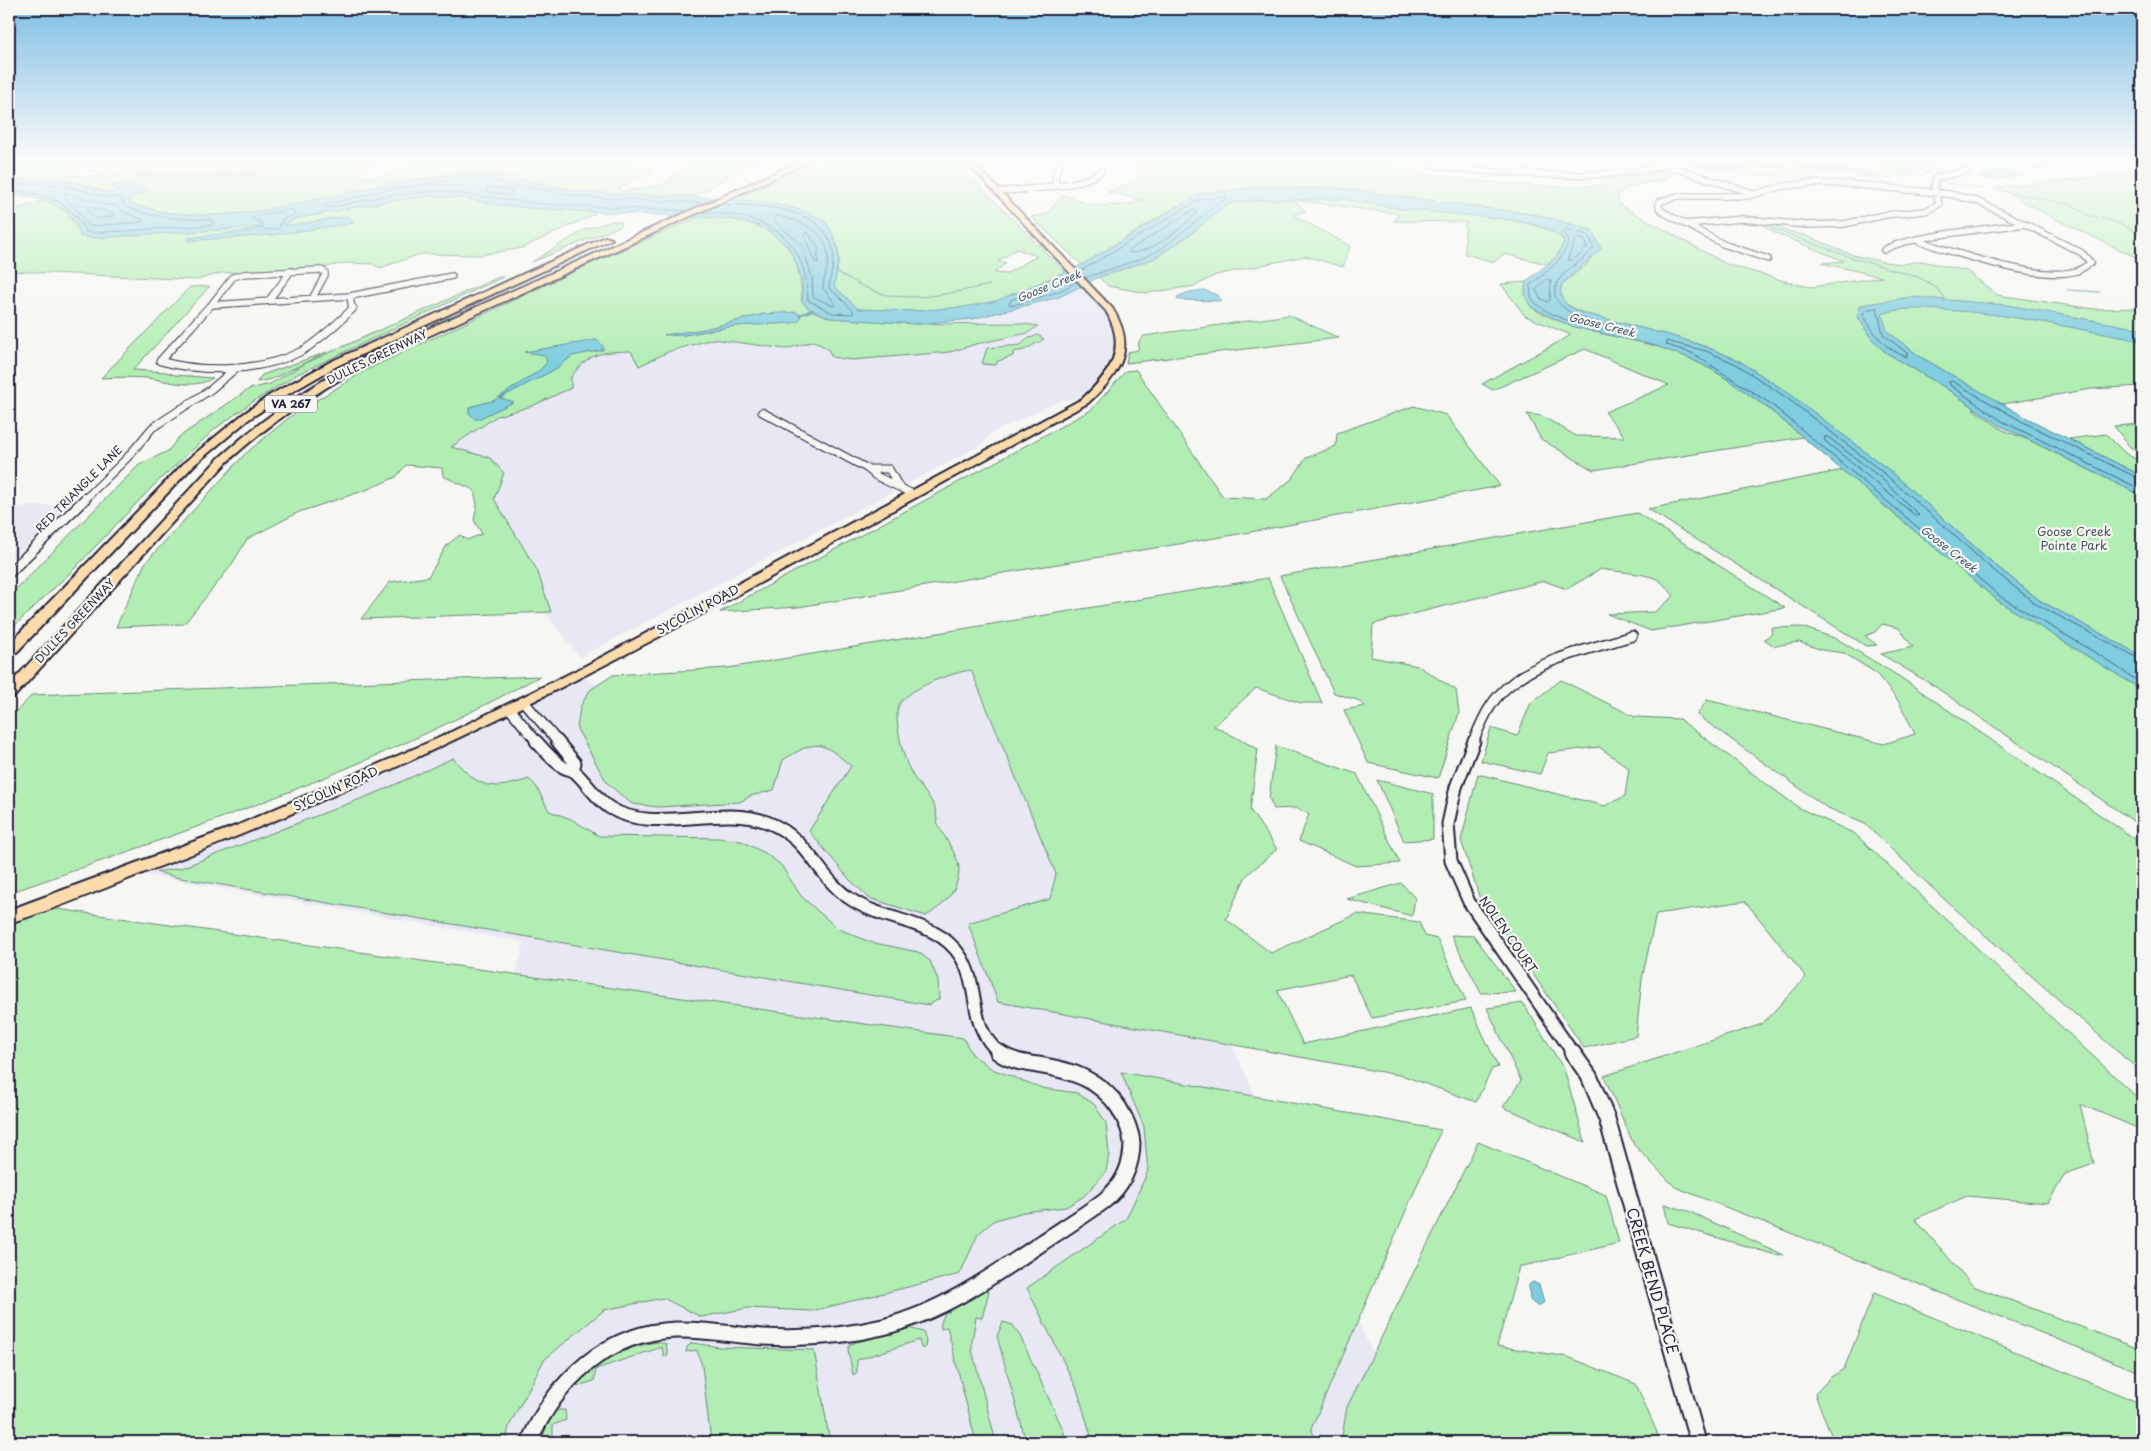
<svg xmlns="http://www.w3.org/2000/svg" width="2151" height="1451" viewBox="0 0 2151 1451" font-family="'Playpen Sans',sans-serif">
<style>
.built{fill:#e7e8f4}
.green{fill:#b2eeb4;stroke:#6a8878;fill-rule:evenodd}
.water{fill:#80cddf;stroke:#5a899d}
.lines{fill:none;stroke-linecap:round;stroke-linejoin:round}
.shore{stroke:#48667d;stroke-width:1}
.stream-far1{stroke:#5a899d;stroke-width:1}
.stream{stroke:#5a899d;stroke-width:2}
.minor-far4-casing{stroke:#22223b;stroke-width:8}
.minor-far3-casing{stroke:#22223b;stroke-width:9}
.minor-far2-casing{stroke:#22223b;stroke-width:12}
.minor-far1-casing{stroke:#22223b;stroke-width:15}
.minor-casing{stroke:#22223b;stroke-width:19}
.major-casing{stroke:#22223b;stroke-width:4}
.highway-casing{stroke:#22223b;stroke-width:4}
.minor-far4{stroke:#f6f6f2;stroke-width:5.5}
.minor-far3{stroke:#f6f6f2;stroke-width:7}
.minor-far2{stroke:#f6f6f2;stroke-width:9}
.minor-far1{stroke:#f6f6f2;stroke-width:11}
.minor{stroke:#f6f6f2;stroke-width:15}
.major{fill:#fcdcac;fill-rule:evenodd}
.highway{fill:#fcdcac;fill-rule:evenodd}
.labels{text-anchor:middle;stroke-width:4.5;stroke-linejoin:round;paint-order:stroke}
.far-water-label{font-size:11px;font-style:italic;fill:#3e556c;stroke:#f6f6f2}
.far-street-label{font-size:11px;fill:#22223b;stroke:#f6f6f2}
.shield{fill:#f6f6f2;stroke:#626272;stroke-width:1}
.shield-label{font-size:11px;font-weight:bold;fill:#22223b}
.park-label{font-size:12px;fill:#465559;stroke:#f6f6f2}
.street-label{font-size:12px;fill:#22223b;stroke:#f6f6f2}
.near-street-label{font-size:15px;fill:#22223b;stroke:#f6f6f2}
</style>
<rect width="100%" height="100%" fill="#f6f6f2"/>
<filter id="ink" filterUnits="userSpaceOnUse"><feTurbulence type="fractalNoise" baseFrequency=".02" numOctaves="2"/><feDisplacementMap in="SourceGraphic" scale="10" xChannelSelector="R" yChannelSelector="G"/><feConvolveMatrix kernelMatrix="1 2 1 2 8 2 1 2 1" color-interpolation-filters="sRGB"/></filter>
<g filter="url(#ink)">
<!-- built -->
<path class="built" d="M701,216l110,94 20,8 85,6 56,-5 87,-22 23,-12 26,30 7,23 -1,14 -12,24 -22,21 -20,4 -69,32 -6,9 -19,11 -386,204 -96,-123 -6,-45 -23,-24 -164,-49 75,-46 224,-106z
M58,505l6,5 -53,50 3,1 -5,5v-59z
M1037,617l376,825h-1012l123,-500 -392,-70 109,-42 339,-156 152,96z"/>
<!-- green -->
<path class="green" d="M9,161h96l-22,6 -20,8 6,1 79,-1 29,3 82,-4 13,-2 22,-11h89l-19,9 -4,6c15,3 40,-5 51,-15h221l21,11 -10,5 -6,-1 -18,13 4,3 46,-9 2,-7 21,-15h68c-8,3 -17,6 -25,11 -16,9 -31,22 -50,25 -11,2 -26,-1 -38,-2 -20,-1 -40,-1 -60,-3 -42,-5 -84,-21 -127,-18 -96,6 -244,69 -334,27l10,-7 5,1 -8,-10h-21l5,6 -8,3 -19,-8 -28,-6 -53,-1z
M119,161h157l-1,2 10,-2 -22,10 -60,5 -113,-5 1,-3z
M825,161h122l18,10 100,101c-23,10 -45,21 -68,29 -41,14 -96,10 -139,8l-24,-23 5,-26 -2,-16 -87,-43 -19,-1zM1017,249l20,7 -31,18 -12,-1 12,-10 -8,-2z
M1128,161h265c19,18 140,25 170,26 16,0 31,-2 47,-2l3,-2 -7,-5 54,-7 17,2 -12,5 1,3c-18,1 -34,3 -48,13v10l108,60 69,20 16,3 71,-10 -60,-14 22,-2 -71,-29 -11,-8 17,2 5,4 23,6 46,19 31,7 18,2 20,-3 45,10 30,24 97,14 48,-1v78l-51,3 -118,20 30,21 28,11 111,55v166l-103,-62 -44,-35 -63,-56 -241,-167 -108,-29 -17,-9 -5,-5 -1,-8 2,-7 25,-20 4,-34 -54,-15 -199,-27 -161,18 -95,59 -51,-48 16,-3 16,-19 30,11 34,-1 15,-5 -34,-8 30,-12 2,-4 -2,-5 -8,-5z
M1701,161l40,4h58l81,8 6,-4v-3l-12,-5h9l34,13 -29,4 -50,-5 -83,2 -38,-7 -24,-1 -2,-5z
M1888,161h33l18,9 -11,3z
M2142,173v87l-91,-43 -53,-30z
M430,196l34,2 32,7 96,7 3,2 -73,34 -42,7 -59,-1 -41,14 -7,-4 -27,-1 -20,4 -105,6 -25,7 -187,-9v-59l36,-12 16,7 18,22 186,-3 -12,4 20,5 59,-17 -30,6 -20,1 12,-6 94,-18z
M1343,199c21,3 41,7 62,10 27,3 150,8 159,33l-7,14 -10,8 -44,-10 -9,8 -29,-8v-32l-71,-1 5,-7 -102,-14z
M1259,200h35l12,11 -13,4 57,31 -7,21 -38,-11 -89,19 -21,11 -48,7 -39,-7 -9,-9 54,-18 38,-25 25,-22 15,-9z
M701,216c61,5 100,16 101,86l9,8 20,8 85,6 101,-1 21,3 -10,7 -52,11 -26,8 -99,8 -19,-3 -4,-8 -14,-8 -28,8 -73,-10 -43,12 -31,15 -8,-15c-30,1 -41,1 -60,26v11l-39,18 -35,10 -46,31 39,11 14,15 -10,26 43,71 14,42 -190,7 29,-37 38,-5 19,-32 13,-10 7,5 15,-6 -8,-14 3,-15 -3,-15 -31,-14 -1,-8 -36,-3 -10,12 -30,13 -67,22 -52,27 -16,27 -47,58 -68,3 29,-64 99,-108 47,-39 75,-46 224,-106zM764,314l28,9 -58,3 -50,9h-12l33,-6z
M612,221l10,1 -1,4 -89,36 52,-32z
M499,277h4l-205,97 -47,29 -35,25 -62,57 -80,84 -65,62v-35l130,-131 29,-14 11,-14 70,-48 21,-5 36,-21z
M1526,282c-2,9 -1,19 6,25 6,6 19,10 27,14 42,17 90,18 131,37 42,20 78,50 113,79l-210,33 -52,-31 -14,-25 15,2 34,20 49,1 -20,-25 64,-27 -84,-36 -92,41 -11,-6 89,-49 -46,-19 -24,-32z
M210,286l-77,84 33,2 9,3 38,3c-20,12 -44,3 -65,0 -16,-1 -32,-1 -47,0l89,-91z
M1289,315l50,23 -213,25 2,-11 10,-2 1,-9 5,-5z
M1038,335l6,4 -20,11 -11,2v4l-15,5 -2,4 -14,-1 5,-16 34,-3 6,-6z
M327,352l-55,27 -15,3 5,-7z
M1136,370l87,127 43,2 26,-20 14,-21 30,-12 1,-13 77,-27 32,9 54,71 -261,48 -441,73 -78,5 371,-202 35,-39z
M2142,424v29l-12,-6 -16,-21z
M2106,434l20,20 16,8v14l-73,-37z
M1843,470l52,45 247,175v137l-208,-141 -53,-32 32,-7 -14,-19 -17,-4 -7,8 -10,4 12,9 -11,1 -218,-137z
M1637,513l148,95 -134,23 -44,-17 48,-2 19,-16c-5,-5 -9,-11 -14,-15 -10,-8 -45,-9 -59,-12l-34,20 -23,-8 -171,43 -2,33 47,9 38,24 3,23 -21,65 -70,-15 -24,-53 21,-4 -8,-6 -23,-7 -54,-117z
M1268,578l54,125h-21l-45,-15 -42,38 44,23 -8,61 27,39 -31,27 -20,43 45,34 86,-39 62,8 6,14 12,3 29,62 -94,17 -21,-43 -74,15 26,54 168,-36 27,59 -6,2 -16,33 -72,-26 -406,-74 -30,-79 82,-24 6,-25 -85,-204c-17,2 -67,19 -73,37 -4,13 5,51 12,63 6,14 19,24 25,38 2,6 1,13 4,19 5,9 20,31 20,41 0,23 -15,37 -33,48l-57,-18 -19,-18 -41,-49 42,-65c-31,-26 -34,-27 -68,-6l-9,30 -24,6 -10,6 -82,5 -26,-3 -25,-21 -30,-54 3,-22 10,-17 23,-15 115,-7z
M1802,627l35,12 63,38 242,167v229l-198,-174 -79,-75 -39,-17 -129,-92 10,-15 177,44 31,-10 -16,-32 -23,-29 -32,-20 -22,-3 -23,-8 -25,4 -10,-7 8,-5 -1,-6z
M540,676c-168,92 -351,155 -531,217v-174l23,-24z
M1561,680l74,37 44,2 120,89 56,26 287,268v28l-62,-26 14,60 -29,10 -17,29 -81,-7 -52,23 58,67 169,64v23l-467,-186 -41,-42 -30,-69 158,-52 44,-47 -61,-76 -89,13 -14,65 -6,57 -52,12 -105,-152 -18,-56 17,-66 127,32 20,-10 4,-28 -30,-21 -51,6 -8,21 -59,-13 10,-33 26,8 14,-33z
M1276,746l81,28 43,89 -44,3 -57,-25 10,-27 -14,-6 -21,1 -5,-11z
M453,758c26,31 39,33 76,21l7,7 13,25 22,8 28,17 120,2 22,3 24,12 16,12 20,31 36,32 33,14 48,10 12,9 8,19 1,19 -10,6 -754,-128 -19,-5 25,-4 200,-77z
M1377,780l56,14v45l-29,2z
M1401,883l14,15 -3,18 -65,-17z
M36,906l927,132 9,16 20,15 50,19 35,5 17,11 12,19 3,31 -3,17 -9,11 -14,15 -17,10 -42,5 -29,8 -17,14 -18,40 -148,37 -64,-3 -47,9 -38,-19 -59,12 -60,50 -35,66 -3,16h-497v-525z
M1451,935l23,1 42,56 -35,1z
M1523,1003l41,66 21,73 -82,-35 18,-26 -34,-73z
M1121,1072l320,58 -130,299 6,13h-218l-8,-6 -14,-47 -50,-101 99,-69 22,-48 -4,-44z
M1478,1142l128,53 13,48 -100,24 -22,79 71,11 68,27 25,58h-320l6,-35z
M1664,1204l24,7 96,44 -5,1 -111,-33z
M983,1289l6,2 -7,27 -6,-1 -4,24v9l24,92h-20l-29,-115 -6,2c-1,-7 2,-13 7,-19z
M1874,1293l268,111v38h-308l-19,-48 16,-17 13,-8z
M1003,1322l10,3 7,11 41,89 4,11 -2,6h-37l-29,-106z
M909,1328l14,4 3,9 -1,7h-4l-2,-8 -62,20v12l-4,3 -5,-25 2,-6z
M657,1342l9,2 2,12h-4l-2,-9 -66,22 -2,12 -17,5v-3c23,-22 47,-36 80,-41z
M692,1343l27,4 95,3 16,92h-119l-9,-76 -5,-16 -11,2 1,-5z
M557,1410h8l1,10 -13,5v10l-5,3 -4,-3c0,-9 5,-20 13,-25z"/>
<!-- water -->
<path class="water" d="M1996,171l16,1 11,3 -32,5 -12,-4z
M460,174c43,0 84,13 127,18 54,6 200,-1 238,30 4,3 6,9 8,13 8,18 5,32 1,51l24,23 54,2 52,-4 32,-6 86,-36 117,-71 60,-7 79,1 199,27 55,15 9,19 -39,35c-5,17 7,24 21,29l93,24 31,10 31,13 52,34 99,76 106,95 44,35 103,56v34l-144,-89 -230,-193 -50,-35 -29,-15 -36,-13 -79,-18 -23,-10 -20,-10 -6,-12 1,-13 31,-26 7,-14 -5,-9 -23,-8 -23,-5 -110,-11 -60,-10 -84,1 -28,3 -15,9 -25,22 -38,25 -54,18 -40,20 -87,22 -56,5 -85,-6 -20,-8 -9,-8v-22l-11,-30 -26,-23 -34,-8 -191,-10 -44,-4 -32,-7 -34,-2 -42,5 -94,18 -11,6 19,-1 47,-8 5,7 -81,12 -86,6 2,-3 64,-8 10,-3 -169,11 -14,-2c-8,-33 -42,-40 -71,-40v-17l53,1 28,6 19,8 7,-3 -4,-6h21l12,5v4h-9l-9,7c10,6 21,7 32,10 76,14 151,-12 226,-26 24,-5 50,-7 75,-11z
M1204,290l13,5 5,6 -44,-1 -1,-3 12,-5z
M1911,297l96,8 135,24v12c-67,-12 -132,-28 -200,-31 -21,-1 -40,-3 -60,4l5,17 32,25 106,61 117,59v20l-143,-71 -55,-38 -59,-35 -15,-15 -13,-22 4,-10z
M797,312l4,4 -2,5 -7,2 -58,3 -50,9h-20l41,-6 59,-15z
M597,340l6,6v4l-31,6 -16,13 -56,29 14,4 -38,18 -7,-7v-6l26,-7 45,-30 7,-8 -3,-7 -20,-3z
M1533,1282l6,3 5,17 -6,5 -8,-7 -1,-15z"/>
<g class="lines">
<!-- shore -->
<path class="shore" d="M9,183c18,1 38,-1 55,3 20,3 38,14 57,10l3,9c27,14 57,13 87,15l3,3 -2,2 -118,8 -9,-2c-15,-31 -43,-40 -76,-40
M489,187l22,3 1,3 -2,2 -22,-3 -2,-3z
M66,192l40,13h10l7,7 19,7 1,3 -53,4 -26,-30z
M89,207l23,6 2,3 -19,3 -7,-9z
M293,210l2,4 -13,6 -4,9 -13,1 -4,-7 -9,-4 2,-3z
M1193,210l3,1v3c-18,16 -41,38 -67,39l1,-3z
M687,211l-146,-7 -101,-13 -50,4 -63,13 -3,-3 61,-15 76,-11h18l107,18 118,6
M703,212c62,4 102,19 105,88l24,13 21,1v-4l-24,-22c1,-13 6,-26 4,-38 -9,-46 -79,-44 -114,-46
M776,216c25,5 53,14 52,44 0,10 -5,18 -5,28l12,15 -1,3 -21,-9 -1,-20 -10,-32 -28,-24z
M1566,229l22,6 6,13c-9,11 -22,17 -32,28 -28,33 33,46 54,52v4c-22,-3 -74,-15 -85,-35l-1,-12c16,-13 33,-24 39,-44l-5,-9z
M808,233l10,14v16l-3,-1 -11,-26z
M1578,238l6,2 3,7 -7,8 -11,6 -1,-3 7,-18z
M1079,272l121,-73 27,-2 -66,52 -18,9 -58,20
M1071,275l-60,25 -2,4 5,1 43,-13 20,-10
M1547,279l4,2 -1,19 -3,2 -7,-4 -4,-8z
M1877,308l6,26 24,19v4c-21,-7 -34,-23 -44,-43l2,-4z
M1825,437h3l53,41 38,37 -3,1 -91,-75z
M2142,480l-119,-58 -71,-41 -3,1 1,3 52,36 140,69
M2142,660l-106,-56 -44,-35 -107,-95 -98,-76 -51,-34 -30,-13 -40,-10 1,4 25,8 79,51 230,193 100,59 41,28"/>
<!-- stream-far1 -->
<path class="stream-far1" d="M1879,161l44,15
M1690,165l61,3
M1764,167l113,6 30,-1
M1947,183l36,6
M1993,189l79,16 18,11 29,7 23,12
M1771,228l82,30 65,19 15,8 11,11v5
M835,271c15,8 29,17 45,22 35,10 75,-1 110,-8
M2067,290l33,2"/>
<!-- stream -->
<path class="stream" d="M799,315l14,-5"/>
<defs>
<path id="minor-far4" d="M1422,161c24,8 50,9 76,11 62,4 122,7 182,-11
M1653,161l99,32
M1714,161h36
M2015,161l27,5
M1056,184l-1,-9 7,-14
M998,192c28,-4 82,-3 103,-21
M1685,224l57,-5 65,6 37,-1 41,-9 40,-4 14,-7 -5,-19 2,-7 33,-8 9,-9
M1884,250c21,-14 111,-22 141,-26
M1768,259l-45,-15 -58,-31 -6,-5v-6l19,-6h70l36,-10 29,-3 36,1 100,10 28,7 48,23 57,29 9,10c-4,2 -9,6 -14,8 -39,11 -119,-18 -159,-30
M350,296l102,-20
M269,300l22,-29
M211,305l22,-28 11,-3 77,-4 4,2v3l-12,22
M207,310l4,-5 139,-9 2,14"/>
<path id="minor-far3" d="M208,308l-48,53c43,12 99,11 140,-9 12,-6 43,-33 53,-44
M762,412l106,57 8,7 37,18
M868,469h21l9,16
M85,499l42,-41 25,-30 58,-38 26,-22"/>
<path id="minor-far2" d="M9,573l77,-75
M524,702l34,40
M510,709l27,33
M1473,742c7,-16 14,-34 26,-47 32,-35 89,-45 133,-59"/>
<path id="minor-far1" d="M536,741c8,9 16,19 27,26 5,3 9,2 13,6 12,11 20,26 34,35 43,27 108,-4 157,14 44,17 50,56 85,78 35,23 85,19 109,57 20,32 6,69 39,96
M557,741l18,22 -2,7
M1474,741l-18,46 -8,37 3,37 18,41 104,151"/>
<path id="minor" d="M1572,1052l17,24 18,43 91,323
M529,1442c27,-61 77,-110 147,-112 29,-1 58,5 87,7 39,2 82,-1 120,-10 59,-15 110,-51 160,-85 21,-14 42,-27 62,-42 17,-14 27,-34 27,-57 -1,-12 -7,-25 -13,-35 -19,-29 -49,-38 -81,-43 -14,-2 -28,-4 -40,-13"/>
<path id="major" d="M960,161h8l11,8 133,139c26,40 8,66 -24,95 -303,165 -603,341 -927,463 -50,19 -101,42 -152,57v-13l227,-84 205,-89 146,-72 495,-266c28,-26 46,-50 24,-88l-131,-140z"/>
<path id="highway" d="M801,161h10l-433,198c-56,28 -105,61 -151,103l-213,235 -5,2v-14l210,-227c46,-42 96,-76 151,-103z
M605,237l7,2 -275,127 -59,34 -29,19 -55,46 -180,190 -5,1v-12l177,-183 56,-46 28,-20 60,-33z"/>
</defs>
<!-- minor-far4 casing -->
<use href="#minor-far4" class="minor-far4-casing"/>
<!-- minor-far3 casing -->
<use href="#minor-far3" class="minor-far3-casing"/>
<!-- minor-far2 casing -->
<use href="#minor-far2" class="minor-far2-casing"/>
<!-- minor-far1 casing -->
<use href="#minor-far1" class="minor-far1-casing"/>
<!-- minor casing -->
<use href="#minor" class="minor-casing"/>
<!-- major casing -->
<use href="#major" class="major-casing"/>
<!-- highway casing -->
<use href="#highway" class="highway-casing"/>
<!-- minor-far4 -->
<use href="#minor-far4" class="minor-far4"/>
<!-- minor-far3 -->
<use href="#minor-far3" class="minor-far3"/>
<!-- minor-far2 -->
<use href="#minor-far2" class="minor-far2"/>
<!-- minor-far1 -->
<use href="#minor-far1" class="minor-far1"/>
<!-- minor -->
<use href="#minor" class="minor"/>
<!-- major -->
<use href="#major" class="major"/>
<!-- highway -->
<use href="#highway" class="highway"/>
</g>
</g>
<!-- sky -->
<linearGradient id="sky" x2="0" y2="1"><stop stop-color="#7ebee4"/><stop offset="0.44" stop-color="#fbfbf9"/><stop offset="1" stop-color="#fbfbf9" stop-opacity="0"/></linearGradient>
<rect width="2151" height="364" fill="url(#sky)"/>
<g class="labels">
<!-- far-water labels -->
<g class="far-water-label">
<text transform="translate(1049 286) rotate(-22)" y="4">Goose Creek</text>
<text transform="translate(1602 325) rotate(14)" y="4">Goose Creek</text>
<text transform="translate(1949 549) rotate(38)" y="4">Goose Creek</text>
</g>
<!-- far-street labels -->
<g class="far-street-label">
<text transform="translate(377 357) rotate(-26)" y="4">DULLES GREENWAY</text>
<text transform="translate(79 489) rotate(-45)" y="4">RED TRIANGLE LANE</text>
<text transform="translate(75 621) rotate(-47)" y="4">DULLES GREENWAY</text>
</g>
<!-- shield labels -->
<rect class="shield" x="265" y="395.5" width="52" height="17" rx="4"/>
<g class="shield-label">
<text x="291" y="408">VA 267</text>
</g>
<!-- park labels -->
<g class="park-label">
<text x="2074" y="536">Goose Creek<tspan x="2074" dy="14">Pointe Park</tspan></text>
</g>
<!-- street labels -->
<g class="street-label">
<text transform="translate(698 610) rotate(-28)" y="4">SYCOLIN ROAD</text>
<text transform="translate(336 789) rotate(-24)" y="4">SYCOLIN ROAD</text>
<text transform="translate(1508 935) rotate(55)" y="4">NOLEN COURT</text>
</g>
<!-- near-street labels -->
<g class="near-street-label">
<text transform="translate(1652 1281) rotate(74)" y="5">CREEK BEND PLACE</text>
</g>
</g>
<!-- margin -->
<rect width="2151" height="1451" fill="none" stroke="#f6f6f2" stroke-width="30"/>
<rect x="15" y="15" width="2121" height="1421" fill="none" stroke="#22223b" stroke-width="2" filter="url(#ink)"/>
</svg>
